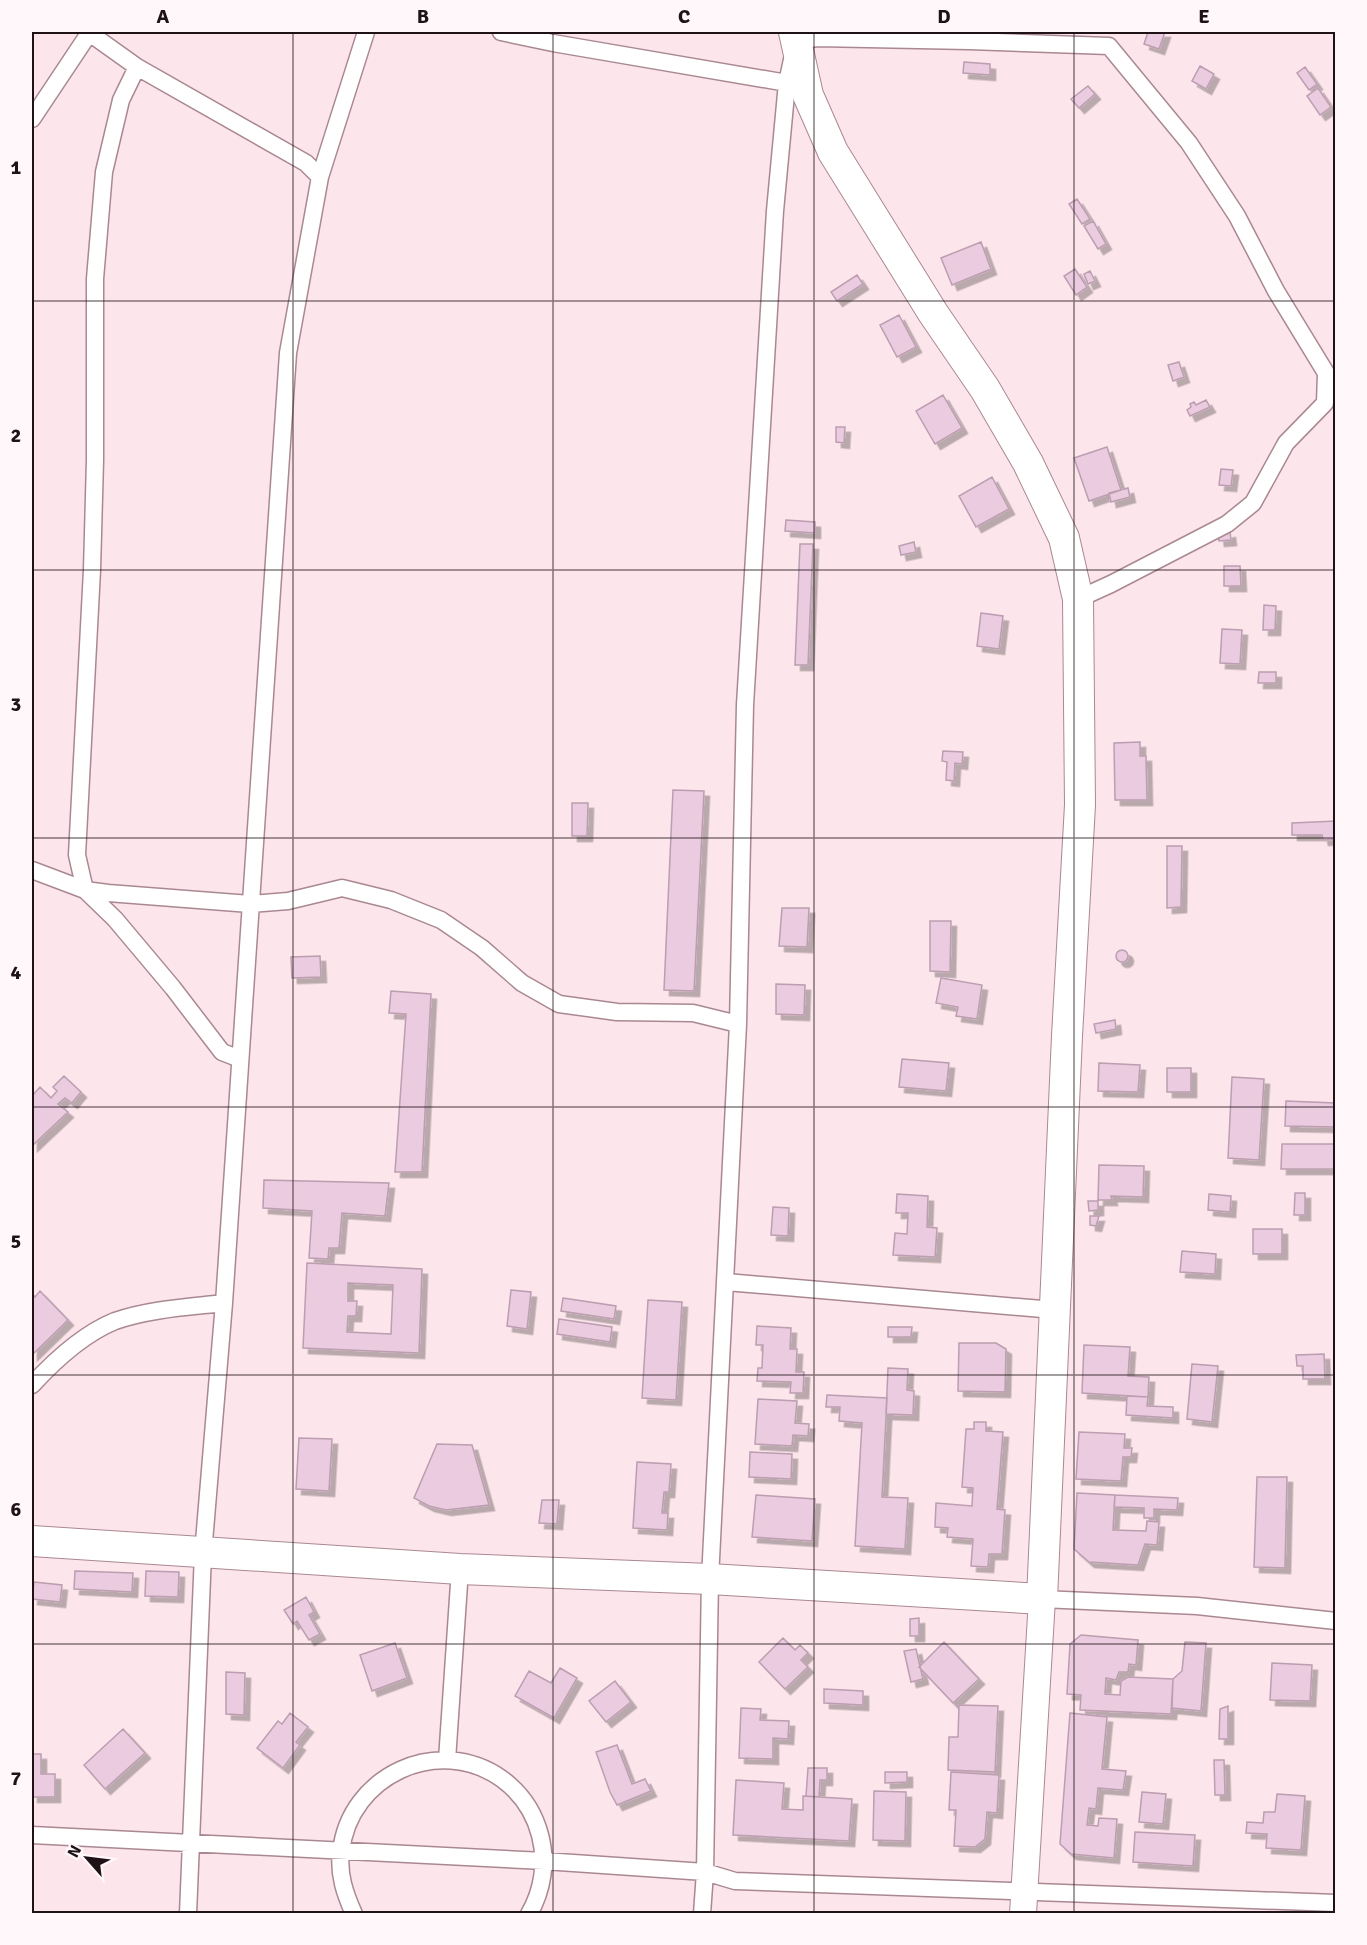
<svg xmlns="http://www.w3.org/2000/svg" width="1367" height="1945" viewBox="0 0 1367 1945" font-family="Signika,sans-serif">
<style>
.building{fill:#eacbdf;stroke:#bc9eb0;stroke-width:1.5;fill-rule:evenodd;filter:url(#shadow)}
.lines{fill:none;stroke-linecap:round;stroke-linejoin:round}
.street-casing{stroke:#aa8891;stroke-width:19}
.primary-casing{stroke:#aa8891;stroke-width:28}
.highway-casing{stroke:#aa8891;stroke-width:32}
.street{stroke:#fff;stroke-width:16}
.primary{stroke:#fff;stroke-width:26}
.highway{stroke:#fff;stroke-width:30}
.grid{fill:none;stroke:#1f1216;stroke-width:1.5;stroke-opacity:0.55}
.neatline{fill:none;stroke:#1f1216;stroke-width:2}
.grid-label{font-size:20px;text-anchor:middle;font-weight:bold;fill:#1f1216}
</style>
<defs>
<filter id="shadow"><feDropShadow dx="5.5" dy="5.5" stdDeviation="0" flood-color="#0004"/></filter>
</defs>
<rect width="100%" height="100%" fill="#fce5eb"/>
<!-- building -->
<path class="building" d="M1148,32h17l-6,17 -15,-5z
M964,62l26,2v11l-27,-2z
M1200,66l14,8 -8,15 -14,-8z
M1305,67l12,17 -8,6 -12,-17z
M1088,86l7,8 -16,14 -8,-9z
M1318,88l13,19 -11,8 -13,-19z
M1077,199l13,20 -8,5 -13,-20z
M1093,221l13,23 -8,5 -14,-23z
M981,242l10,27 -39,16 -11,-27z
M1075,269l12,18 -11,8 -12,-19z
M1090,271l5,10 -7,3 -4,-10z
M857,275l6,9 -26,17 -6,-9z
M899,315l17,32 -19,10 -17,-32z
M1179,362l5,15 -11,4 -5,-16z
M943,395l19,33 -27,16 -19,-33z
M1206,400l4,7 -20,9 -3,-6 4,-3 -1,-3 4,-2 2,3z
M836,427h9l-1,16 -8,-1z
M1107,447l14,43 -32,11 -15,-43z
M1221,469l12,1 -2,16 -12,-1z
M992,477l17,32 -33,18 -17,-31z
M1128,488l2,9 -19,5 -2,-9z
M786,520l29,2v11l-30,-2z
M1230,532l1,8 -12,1 -1,-7z
M914,542l2,10 -15,3 -2,-9z
M800,544h13l-5,121h-13z
M1224,566h16l1,20h-17z
M1264,605l12,1 -1,24h-12z
M981,613l22,3 -4,33 -22,-3z
M1222,629l20,1 -2,34 -20,-1z
M1259,672h17v11h-18z
M1140,742v14h6l1,44h-32l-1,-57z
M943,751l20,1 -1,12 -7,-1 -1,18 -8,-1 1,-18 -5,-1z
M673,790l31,1 -10,200 -30,-1z
M572,803h16l-1,33h-15z
M1336,821v18l-13,1 -1,-5h-30v-12z
M1167,846h15l-1,61 -14,1z
M782,908h27l-2,39 -28,-1z
M930,921h21l-1,51 -20,-1z
M1116 956a6 6 0 1 1 12 0a6 6 0 1 1-12 0Z
M320,956l1,21 -29,1 -1,-21z
M941,978l41,7 -5,34 -21,-3 2,-9 -22,-4z
M776,984l29,1 -1,30 -28,-1z
M391,991l40,3 -9,178h-27l11,-158 -17,-1z
M1115,1020l1,9 -20,4 -2,-9z
M902,1059l47,4 -3,28 -47,-4z
M1099,1063l41,2 -2,27 -40,-1z
M1167,1068h24v24h-24z
M64,1076l17,16 -9,11 -7,-5 -7,6 10,8 -36,34v-50l8,-9 11,11 6,-7 -4,-4z
M1232,1077l32,2 -5,81 -31,-2z
M1286,1101l50,2v24l-51,-1z
M1282,1144h54v25h-55z
M1099,1165l45,1 -1,31 -32,-1 1,4h-14z
M264,1180l125,3 -4,33 -43,-3 -3,35h-10l-1,11 -19,-1 3,-47 -49,-3z
M1295,1193h10v22h-11z
M897,1194l31,2 -1,31 10,1 -2,29 -42,-2 2,-22 12,1 1,-21h-12z
M1209,1194l22,2 -1,16 -22,-2z
M1088,1201h10v9l-9,1z
M773,1207l16,1 -1,28 -17,-1z
M1090,1216h9l-3,10 -6,-1z
M1253,1229h29v25h-29z
M1182,1251l34,3 -1,20 -35,-2z
M307,1263l115,6 -3,84 -116,-5zM348,1283l45,2 -2,49 -44,-2 1,-16h8l1,-15h-9z
M511,1290l20,2 -4,37 -20,-3z
M40,1291l28,29 -36,35v-62l3,4z
M563,1298l53,8 -2,13 -53,-8z
M648,1300l34,2 -6,98 -34,-2z
M559,1319l53,8 -2,15 -53,-8z
M757,1326l34,2 -1,21h7l-1,23h8l-1,21h-13l1,-11 -34,-1 1,-13h4l1,-23h-7z
M888,1327h24l-1,10h-23z
M959,1343h37l10,6 -1,43 -47,-1z
M1084,1345l46,2 -2,29 21,1 -1,20 -66,-4z
M1324,1354l1,25h-22v-13h-6l-1,-11z
M1192,1364l26,2 -6,56 -25,-3z
M888,1368l20,1 -1,21 7,1 -1,24 -27,-1z
M827,1395l60,3 -5,99 26,1 -3,51 -50,-3 7,-123 -23,-2 1,-14h-14z
M1127,1396l21,1 -1,9 26,1v11l-47,-3z
M758,1399l39,2 -2,22 14,1 -1,12 -15,-1 -1,11 -37,-2z
M974,1422h12v9l17,1 -6,77 8,1 -3,44h-13l-1,13 -17,-1 2,-27 -26,-2 1,-9 -13,-1 1,-24 36,3 1,-18 -11,-1 4,-58h8z
M1079,1432l46,2 -1,14h8l-1,9h-8l-2,24 -45,-2z
M299,1438l33,1 -3,52 -33,-2z
M437,1444l35,1 17,60 -43,5 -17,-4 -15,-8z
M750,1452l42,2 -1,25 -42,-2z
M637,1462l34,2 -2,28h-5l-2,21h6l-1,17 -34,-2z
M1257,1477h30l-2,91 -31,-1z
M1077,1493l38,2 -2,35 33,1 1,-10 12,1 -2,23 -12,-1 -7,21 -49,-3 -15,-13z
M756,1495l59,4 -3,42 -60,-4z
M1115,1495l63,3 -1,12 -23,-1v9h-10v-10l-30,-1z
M542,1500h17l-2,24 -18,-1z
M75,1571l58,2 -1,19 -58,-3z
M146,1571l33,1 -1,25 -33,-1z
M34,1582l28,3 -2,17 -28,-3z
M306,1597l8,15 -5,3 11,19 -11,6 -12,-19 -4,3 -9,-14z
M919,1618v18h-9v-17z
M1081,1635l57,5 -2,25 -7,-1 -1,8h-9l-3,8 -10,-2 -1,16 15,1 1,-14 7,-4 45,2 -2,35 -91,-4 1,-15 -14,-1 3,-50z
M783,1638l12,12 5,-5 8,8 -7,7 7,7 -23,22 -26,-27z
M944,1642l35,37 -26,24 -34,-36z
M1185,1642l21,1 -5,68 -29,-3 1,-29 9,-8z
M395,1643l12,35 -35,13 -12,-36z
M916,1649l7,30 -12,3 -7,-31z
M1272,1663l40,2 -2,36 -40,-1z
M560,1668l17,10 -23,40 -39,-22 14,-25 22,12z
M226,1672l19,1 -1,42 -18,-1z
M615,1681l16,21 -25,20 -17,-21z
M824,1689l39,2v14l-39,-2z
M959,1705l39,1 -3,66 -47,-2 1,-33h9z
M1228,1706v33h-9l1,-30z
M741,1708l20,1 -1,11 29,1 -1,18 -15,-1v21l-34,-1z
M290,1713l18,14 -12,15 4,3 -17,23 -26,-20 21,-27 4,3z
M1070,1713l37,4 -5,52 24,2 -3,19 -25,-2 -2,21 -7,-1 -2,17 11,1 1,-8 18,1 -3,39 -43,-4 -11,-10z
M123,1729l22,24 -40,36 -21,-24z
M617,1745l15,39 13,-5 6,12 -34,14 -7,-13 -14,-40z
M32,1754h9v20h14v23h-23z
M1214,1760h10l1,35h-10z
M808,1768h19v12h-7l-1,17 -13,-1z
M885,1772h22v10l-22,1z
M951,1772l48,3 -2,38 -10,-1 -2,27 -10,8 -21,-1 2,-36h-7z
M736,1780l48,3 -2,26 21,1v-14l49,3 -3,42 -116,-6z
M874,1791l32,1 -1,49 -32,-1z
M1142,1792l24,2 -3,30 -24,-2z
M1277,1794l28,2 -4,54 -35,-2 1,-14 -21,-1 1,-11 16,1 1,-11h11z
M1135,1832l60,3 -2,31 -60,-4z
M729,1912l57,1 -57,1z"/>
<g class="lines">
<defs>
<path id="street" d="M88,32l49,35 169,96 14,14
M501,32l52,11 234,40
M137,67l-16,33 -17,72 -9,107v181l-3,110 -15,285 8,35 30,29 58,69 49,64 18,7
M32,119l58,-87
M32,870l53,20 23,3 142,11 38,-3 54,-13 49,12 50,20 41,28 40,35 37,21 58,8 76,1 45,11
M726,1282l328,28
M32,1385c23,-25 51,-51 83,-64 34,-12 74,-14 109,-18
M1042,1599l155,7 139,15
M447,1760l13,-191
M32,1835l512,26 161,11 30,9 601,22
M188,1914l15,-360 21,-251 64,-950 32,-176 46,-145
M354,1914c-9,-20 -16,-40 -13,-62 8,-77 98,-118 161,-73 19,14 32,33 38,56 7,26 3,55 -11,79
M702,1914l3,-42 5,-293 28,-555 7,-319 30,-494 12,-128 9,-42 21,-3 152,3 140,5 80,97 48,73 39,75 50,82 -1,30 -39,40 -33,60 -26,21 -116,60 -33,15"/>
<path id="primary" d="M1023,1914l19,-315"/>
<path id="highway" d="M32,1541l428,28 250,10 332,20 25,-563 13,-231 -2,-206 -14,-61 -36,-75 -43,-74 -52,-76 -100,-161 -25,-57 -14,-63"/>
</defs>
<!-- street casing -->
<use href="#street" class="street-casing"/>
<!-- primary casing -->
<use href="#primary" class="primary-casing"/>
<!-- highway casing -->
<use href="#highway" class="highway-casing"/>
<!-- street -->
<use href="#street" class="street"/>
<!-- primary -->
<use href="#primary" class="primary"/>
<!-- highway -->
<use href="#highway" class="highway"/>
</g>
<!-- grid -->
<path class="grid" d="M293,32v1882M553,32v1882M814,32v1882M1074,32v1882M32,301h1304M32,570h1304M32,838h1304M32,1107h1304M32,1375h1304M32,1644h1304"/>
<!-- border -->
<rect width="1367" height="1945" fill="none" stroke="#fff7f9" stroke-width="66"/>
<!-- north arrow -->
<g transform="translate(87 1858) rotate(298)" stroke="#fff7f9" stroke-width="4.5" paint-order="stroke">
<path d="M0-4.5L10 22L0 15L-10 22Z" fill="#1f1216"/>
<text y="-9" font-size="16" font-weight="bold" text-anchor="middle" fill="#1f1216">N</text>
</g>
<rect x="33" y="33" width="1301" height="1879" class="neatline"/>
<g class="grid-label">
<text x="163" y="23">A</text>
<text x="423" y="23">B</text>
<text x="684" y="23">C</text>
<text x="944" y="23">D</text>
<text x="1204" y="23">E</text>
<text x="16" y="174">1</text>
<text x="16" y="442">2</text>
<text x="16" y="711">3</text>
<text x="16" y="979">4</text>
<text x="16" y="1248">5</text>
<text x="16" y="1516">6</text>
<text x="16" y="1785">7</text>
</g>
</svg>
